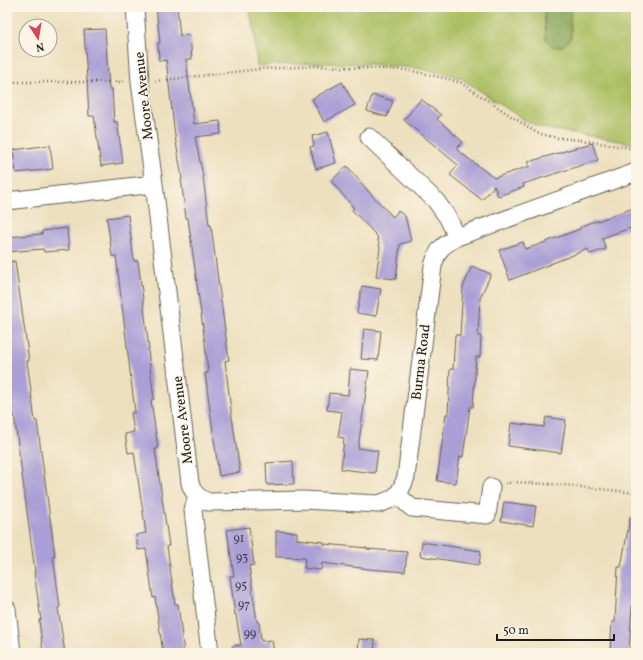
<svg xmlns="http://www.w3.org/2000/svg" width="643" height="660" viewBox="0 0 643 660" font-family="Vollkorn,serif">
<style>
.green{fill:#abbe62;stroke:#646d3f}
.forest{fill:#88a558;stroke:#52603a}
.building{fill:#aa9fd6}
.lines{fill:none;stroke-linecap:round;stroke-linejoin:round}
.street-casing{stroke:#656155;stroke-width:19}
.path{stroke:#656155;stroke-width:2.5;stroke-dasharray:1 3;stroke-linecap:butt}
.street{stroke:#fff;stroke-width:17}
.labels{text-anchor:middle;stroke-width:3;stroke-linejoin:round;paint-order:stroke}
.number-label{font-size:12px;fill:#403d4a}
.street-label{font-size:14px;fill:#1c1c1c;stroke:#fcf5e5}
</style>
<rect width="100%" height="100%" fill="#fcf5e5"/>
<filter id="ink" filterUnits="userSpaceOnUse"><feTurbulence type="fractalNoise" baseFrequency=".025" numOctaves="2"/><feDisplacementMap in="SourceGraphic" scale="8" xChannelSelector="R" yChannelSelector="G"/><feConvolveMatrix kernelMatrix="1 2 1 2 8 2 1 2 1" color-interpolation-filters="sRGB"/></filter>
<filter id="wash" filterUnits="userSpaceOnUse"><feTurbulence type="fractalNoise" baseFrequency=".012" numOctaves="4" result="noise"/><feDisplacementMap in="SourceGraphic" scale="16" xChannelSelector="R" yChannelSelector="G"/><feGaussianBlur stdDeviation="0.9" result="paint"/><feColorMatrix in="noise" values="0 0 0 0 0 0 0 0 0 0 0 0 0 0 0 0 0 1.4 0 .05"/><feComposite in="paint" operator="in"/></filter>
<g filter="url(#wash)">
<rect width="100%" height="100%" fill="#ede0bf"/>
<!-- green -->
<path class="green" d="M249,7h295l2,33 25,-2 -1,-31h66v137l-94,-16 -16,-7 -64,-42 -14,-5 -33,-6 -47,-4 -50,-1 -61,3 -3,-34z"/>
<!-- forest -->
<path class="forest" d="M544,7h26l1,31 -8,8 -10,1 -7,-7z"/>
<g id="blocks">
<!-- building -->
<path class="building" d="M156,7h21l3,29 10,-1 2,24h-6l8,65 26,-3 1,13 -26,3 8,39 6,49h2l6,47 12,88 -4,1 6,49 9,62 -21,4 -14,-103h3l-3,-30 -17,-125h-2l-5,-39 1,-1 -7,-42 -9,-76 -7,1 -1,-18h2z
M105,29l4,60h3l2,33h3l6,41 -22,3 -7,-50h-5l-5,-86z
M342,82l13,23 -31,17 -12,-23z
M372,95l21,6 -6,16 -20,-6z
M421,99l20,16 -4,4 26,23 -7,7 38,29 36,-12 -2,-4 64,-19 6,17 -75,24 1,3 -26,9 -4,-10 -12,14 -32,-25 8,-10 -54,-45z
M328,132l8,31 -20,6 -6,-22 4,-1 -2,-10z
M50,145l3,24 -37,4 -3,-23z
M347,166l21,25 25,26 5,-6 7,5 6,25 -11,3 -4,35 -20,-2 4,-29 -3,-12 -25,-26 2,-2 -23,-27z
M636,207v19l-34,12 4,11 -16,5 -2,-5 -78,31 -11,-30 24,-8 2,7 10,-3 45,-17v-2l15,-6v1z
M128,215l6,46h4l5,38 6,50 -1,1 6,49 -3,1 7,49h-3l14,97h-2l8,58h3l6,49h-21l-8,-56 -2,1 -7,-49 -8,1 -2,-15 10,-2 -12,-81 -6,1 -3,-19 9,-2 -3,-19 4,-1 -19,-156h-4l-5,-38z
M67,228l2,22 -25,2 -1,-3 -36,3v-15l35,-3v-3z
M15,261l14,100h-2l8,60h2l18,135h-2l7,51 -2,1 7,45h-22l-4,-33h2l-7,-48h1l-21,-158h-1l-5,-38 1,-1 -2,-17v-96z
M472,266l19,8 -11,24 -2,38h3l-1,21h-4l-3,50h-3l-7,50 -3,-1 -4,27 -19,-2 9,-67h2l2,-45h3l2,-34h5l3,-48z
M362,286l19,3 -5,27 -19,-3z
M364,329l17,2 -3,29 -17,-1z
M350,369l19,2 -11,77 20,3 -3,22 -34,-4 3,-31 -6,-1 4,-25 -15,-2 2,-17 19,2z
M546,417l20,3 -5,33 -53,-7 3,-23 33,4z
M293,461l1,23 -27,1 -1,-22z
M504,502l32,4 -3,20 -32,-5z
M630,518l6,1v65l-2,22h-2l-3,47h-19l2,-31h3l3,-55h3z
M249,527l5,38 -5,1 8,56h2l2,19 11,-1 2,13h-41l-1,-7 9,-1 -5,-30h-1l-5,-39h4l-7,-46z
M276,531l21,1v7l27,3v2l43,4v1l40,3 -2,20 -36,-3 -47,-6 -1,7 -17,-2 1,-10 -29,-1z
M422,542l59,9 -2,14 -59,-9z
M359,639l16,1 -1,13h-16z"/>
</g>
</g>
<g filter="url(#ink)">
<use href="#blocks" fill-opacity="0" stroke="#656155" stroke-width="1"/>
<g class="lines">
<defs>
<path id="street" d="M135,7l5,75 14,102 36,299c3,11 8,14 18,19l95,-2 75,4c18,-5 22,-10 28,-27l27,-211c5,-18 9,-20 24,-29l179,-65
M369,137l67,64 12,17 9,19
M7,201l147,-17
M397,495l15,13 75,7 4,-28
M198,498l-3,5 -2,7 17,143
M7,609l5,44"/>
</defs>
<!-- street casing -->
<use href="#street" class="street-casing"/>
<!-- path -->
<path class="path" d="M155,81l105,-12 56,-3 92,4 40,9 13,4 76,50 21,5 23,2 55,9
M7,82h118
M505,484l8,-2 51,3 72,8"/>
<!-- street -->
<use href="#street" class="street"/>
</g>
</g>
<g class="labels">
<!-- number labels -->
<g class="number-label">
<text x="239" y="542">91</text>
<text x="242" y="561">93</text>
<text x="241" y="589">95</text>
<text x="244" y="608">97</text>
<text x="250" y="637">99</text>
</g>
<!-- street labels -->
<g class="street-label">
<text transform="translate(143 96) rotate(-96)" y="5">Moore Avenue</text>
<text transform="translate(420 362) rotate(-83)" y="5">Burma Road</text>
<text transform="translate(182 420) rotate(-97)" y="5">Moore Avenue</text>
</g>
</g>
<!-- margin -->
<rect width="643" height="660" fill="none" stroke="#fcf5e5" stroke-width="24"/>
<!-- north arrow -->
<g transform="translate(38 38) rotate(168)"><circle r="19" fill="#fcf5e5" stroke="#a29e95"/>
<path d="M0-3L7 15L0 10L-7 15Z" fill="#d1495b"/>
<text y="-6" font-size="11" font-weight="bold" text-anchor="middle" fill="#1c1c1c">N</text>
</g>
<!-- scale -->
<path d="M497 634v6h117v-6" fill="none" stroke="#1c1c1c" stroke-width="2"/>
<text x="503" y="634" font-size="12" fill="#1c1c1c" stroke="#fcf5e5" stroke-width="3" paint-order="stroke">50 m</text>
</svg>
